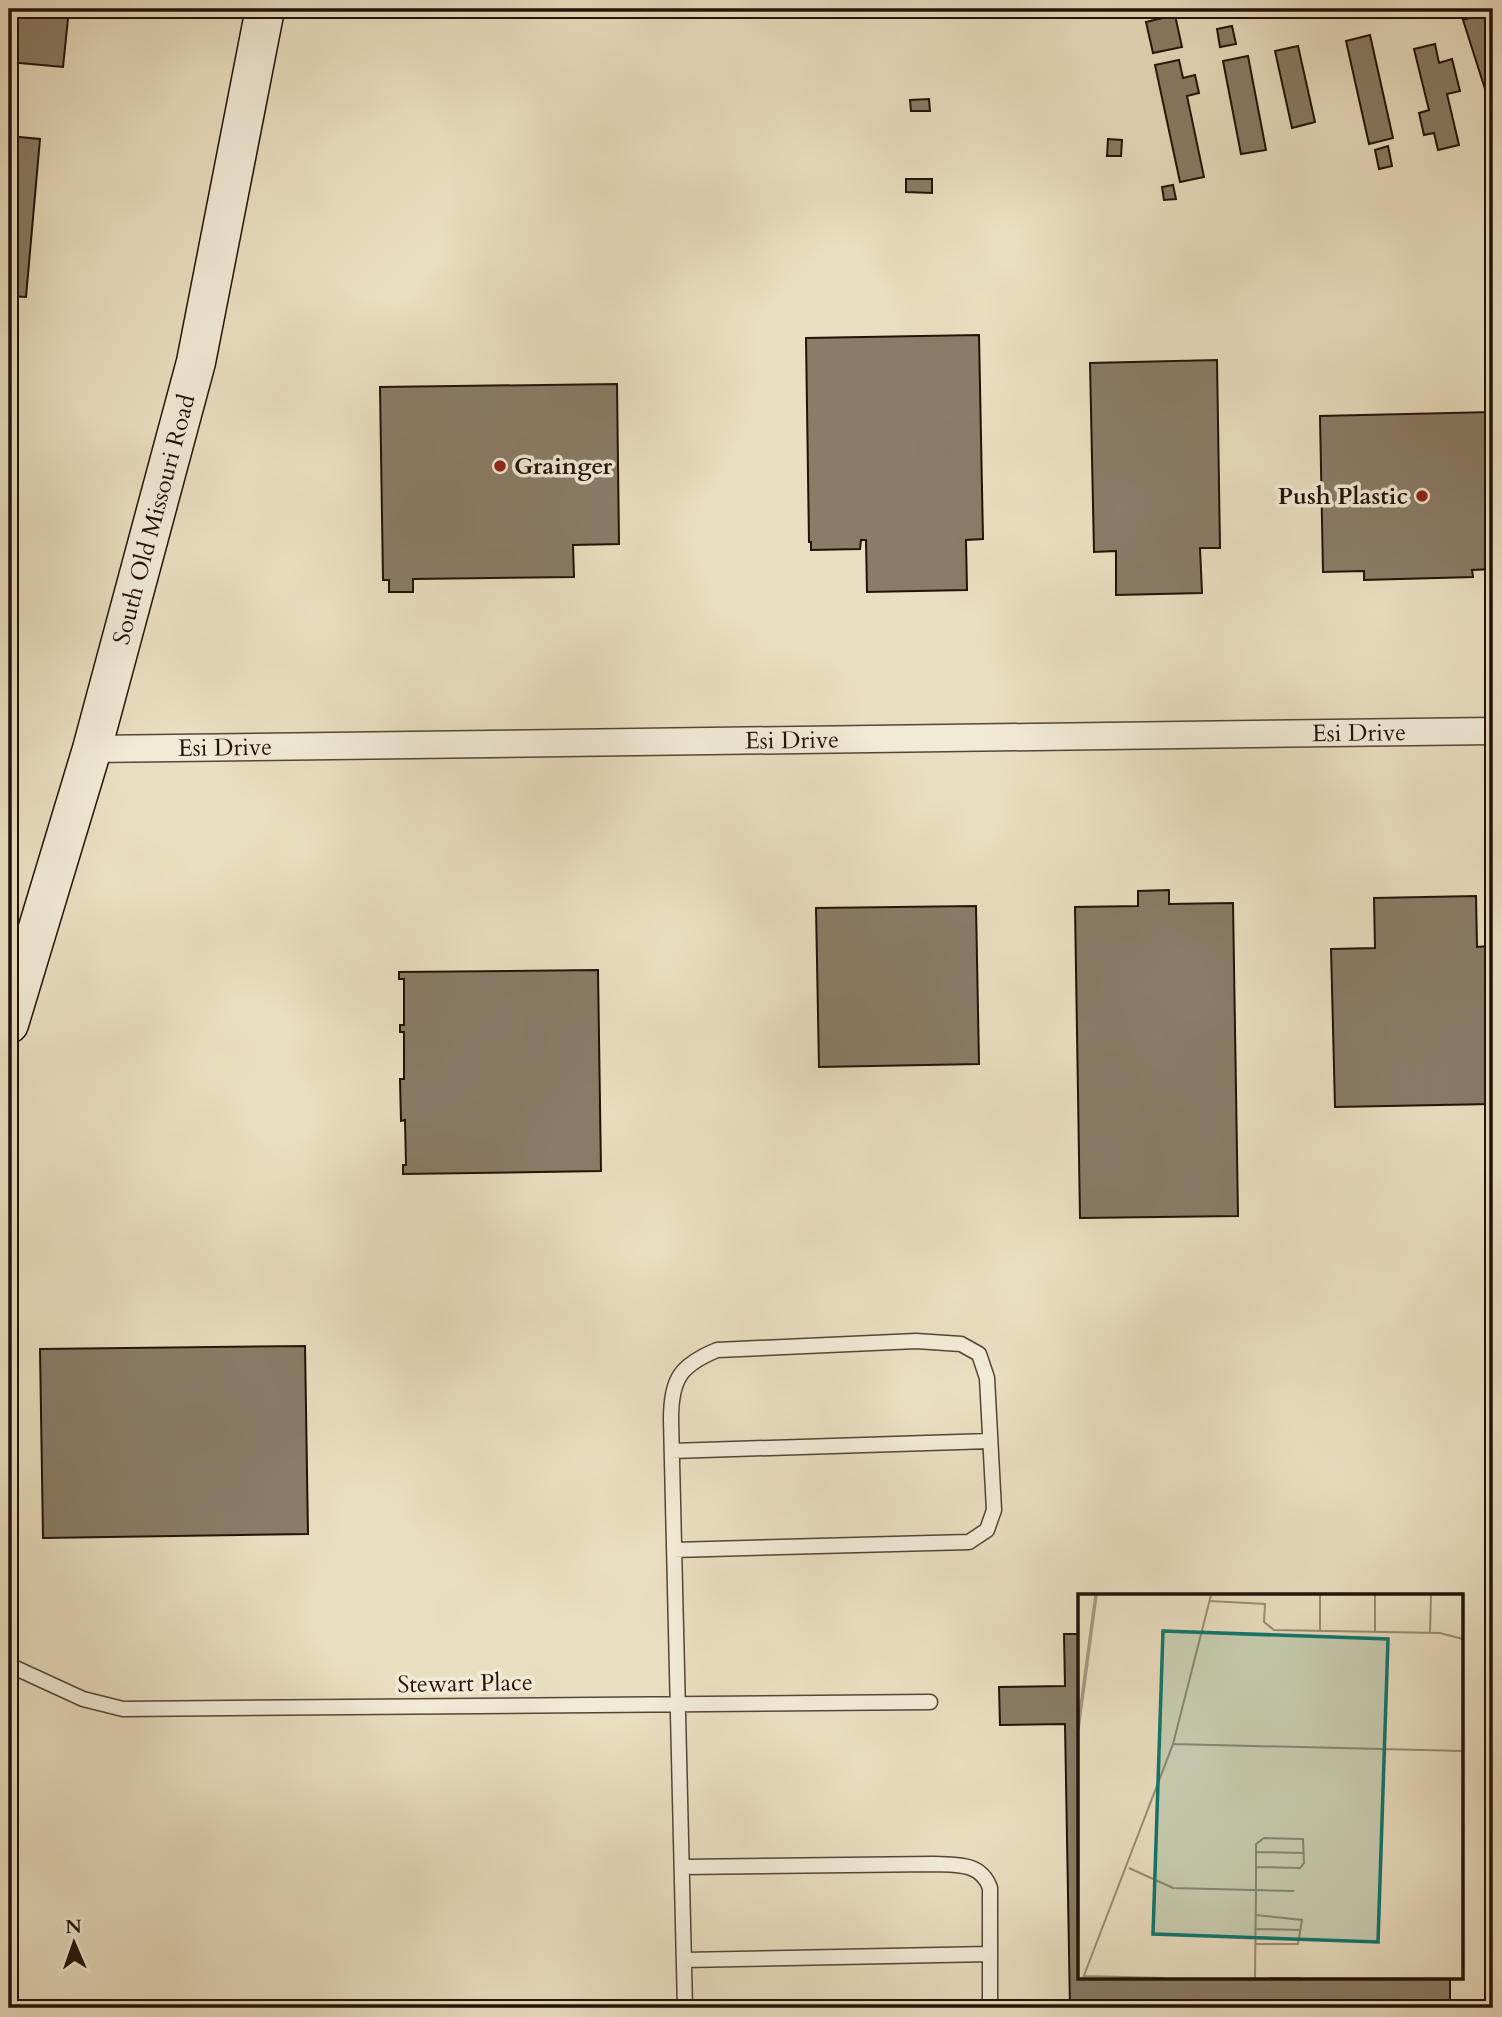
<svg xmlns="http://www.w3.org/2000/svg" width="1502" height="2017" viewBox="0 0 1502 2017" font-family="Cardo,serif">
<style>
.building{fill:#8a7c67;stroke:#221207;stroke-width:2}
.lines{fill:none;stroke-linecap:round;stroke-linejoin:round}
.service-casing{stroke:#544535;stroke-width:17}
.minor-casing{stroke:#544535;stroke-width:29}
.secondary-casing{stroke:#221207;stroke-width:41}
.service{stroke:#f1ead6;stroke-width:14}
.minor{stroke:#f1ead6;stroke-width:26}
.secondary{stroke:#f1ead6;stroke-width:38}
.poi-dot{fill:#8f2418;stroke:#f1ead6;stroke-width:2.5}
.labels{text-anchor:middle;stroke-width:7;stroke-linejoin:round;paint-order:stroke}
.poi-label{font-size:24px;font-weight:bold;fill:#221207;stroke:#f1ead6;text-anchor:start}
.street-label{font-size:24px;fill:#221207;stroke:#f1ead6}
.inset-river{fill:none;stroke:#a69981;stroke-width:3.5}
.inset-road{fill:none;stroke:#9a8c76;stroke-width:2}
.view{fill:#0f766e;fill-opacity:0.15;stroke:#0f766e;stroke-width:3.5}
.inset-edge{fill:none;stroke:#221207;stroke-width:3.5}
</style>
<rect width="100%" height="100%" fill="#eadec0"/>
<filter id="stains"><feTurbulence type="fractalNoise" baseFrequency=".00286" numOctaves="4"/><feColorMatrix values="0 0 0 0 .2 0 0 0 0 .09 0 0 0 0 .02 0 0 0 .5 -.17"/></filter>
<radialGradient id="worn" r=".72"><stop offset=".6" stop-color="#630" stop-opacity="0"/><stop offset="1" stop-color="#630" stop-opacity=".3"/></radialGradient>
<!-- building -->
<path class="building" d="M9,9h60l-6,58 -54,-5z
M1487,12l6,19v83l-30,-94z
M1175,15l7,32 -29,6 -7,-31z
M1232,26l4,18 -16,3 -3,-18z
M1370,35l23,103 -24,6 -23,-103z
M1435,44l4,19 13,-4 8,32 -13,3 12,51 -21,5 -4,-17 -10,2 -5,-22 10,-3 -15,-61z
M1298,46l17,76 -23,6 -17,-77z
M1248,56l18,94 -25,4 -18,-93z
M1179,60l4,18 12,-3 4,18 -12,3 17,81 -24,5 -25,-117z
M929,99l1,12h-19l-1,-11z
M9,136l31,3 -14,158 -17,-1z
M1108,139l14,1 -1,16h-14z
M1388,146l4,20 -13,3 -4,-19z
M906,179h26v14l-26,-1z
M1173,185l3,14 -12,1 -2,-13z
M979,335l4,204 -17,1 1,50 -100,2 -1,-52h-5l-1,9 -49,1v-8h-2l-3,-204z
M1217,360l3,188h-20l2,45 -86,2v-44l-22,1 -4,-189z
M617,384l2,160 -46,1 1,32 -161,2v13h-24v-12h-6l-3,-193z
M1493,412v157l-21,1 1,7 -109,3v-9l-41,1 -3,-156z
M1169,890v14l64,-1 5,313 -158,2 -5,-311 63,-1v-15z
M1476,896l1,51 12,-1 3,158 -157,3 -4,-158 44,-1 -1,-50z
M976,906l3,158 -160,3 -3,-159z
M598,970l3,201 -198,3v-9h3l-1,-45 -4,1 -1,-42h4v-47h-4v-7h4v-46h-5v-7z
M305,1346l3,188 -265,4 -3,-189z
M1064,1634h16v343h370v31h-380l-5,-284 -65,1 -1,-38 66,-1z
M597,2003v5h-225z"/>
<g class="lines">
<defs>
<path id="service" d="M672,1451l318,-10
M674,1550l295,-8 18,-12 7,-20 -7,-132 -8,-24 -18,-10 -45,-3 -199,9c-36,15 -46,28 -46,69l14,589
M9,1665l74,34 40,10 807,-7
M682,1867l251,-3c23,1 48,-2 57,24v120
M684,1960l306,-6"/>
<g id="minor">
<path id="s1" d="M92,749l1401,-18"/>
</g>
<g id="secondary">
<path id="s2" d="M9,1024l83,-275 104,-387 69,-353"/>
</g>
</defs>
<!-- service casing -->
<use href="#service" class="service-casing"/>
<!-- minor casing -->
<use href="#minor" class="minor-casing"/>
<!-- secondary casing -->
<use href="#secondary" class="secondary-casing"/>
<!-- service -->
<use href="#service" class="service"/>
<!-- minor -->
<use href="#minor" class="minor"/>
<!-- secondary -->
<use href="#secondary" class="secondary"/>
</g>
<!-- markers -->
<g class="poi-dot">
<circle cx="500" cy="466" r="7"/>
<circle cx="1422" cy="496" r="7"/>
</g>
<g class="labels">
<!-- poi labels -->
<g class="poi-label">
<text x="514" y="474">Grainger</text>
<text x="1408" y="504" text-anchor="end">Push Plastic</text>
</g>
<!-- street labels -->
<g class="street-label">
<text dy="8" stroke="none"><textPath href="#s2" startOffset="525">South Old Missouri Road</textPath></text>
<text dy="8" stroke="none"><textPath href="#s1" startOffset="1267">Esi Drive</textPath></text>
<text dy="8" stroke="none"><textPath href="#s1" startOffset="700">Esi Drive</textPath></text>
<text dy="8" stroke="none"><textPath href="#s1" startOffset="133">Esi Drive</textPath></text>
<text transform="translate(465 1683) rotate(-1)" y="8">Stewart Place</text>
</g>
</g>
<!-- overview -->
<g transform="translate(1078 1594)">
<rect width="385" height="385" fill="#eadec0"/>
<path class="inset-river" d="M0,135l18,-134"/>
<path class="inset-road" d="M242,1v35M132,7l55,3 -1,18 10,8 166,3 23,6M297,37v-36M352,38l1,-37M95,150l290,7M178,258l48,1M51,274l44,20 121,3M177,335l46,1M177,350h43l4,-24 -46,-5M6,382l80,2M5,384l90,-234 38,-149M177,384l1,-88v-46l8,-6 39,1 1,24 -4,5 -44,-1M191,384h32"/>
<path class="view" d="M85,37l225,8 -10,303 -225,-8z"/>
<rect width="385" height="385" class="inset-edge"/>
</g>
<!-- margin -->
<rect width="1502" height="2017" fill="none" stroke="#eadec0" stroke-width="35"/>
<rect x="10" y="10" width="1481" height="1996" fill="none" stroke="#221207" stroke-width="3.5"/>
<rect x="18" y="18" width="1467" height="1982" fill="none" stroke="#221207" stroke-width="2"/>
<!-- north arrow -->
<g transform="translate(74 1943) rotate(358)" stroke="#f1ead6" stroke-width="5" paint-order="stroke">
<path d="M0-5L12 26L0 18L-12 26Z" fill="#221207"/>
<text y="-10" font-size="19" font-weight="bold" text-anchor="middle" fill="#221207">N</text>
</g>
<rect width="100%" height="100%" filter="url(#stains)"/>
<rect width="100%" height="100%" fill="url(#worn)"/>
</svg>
